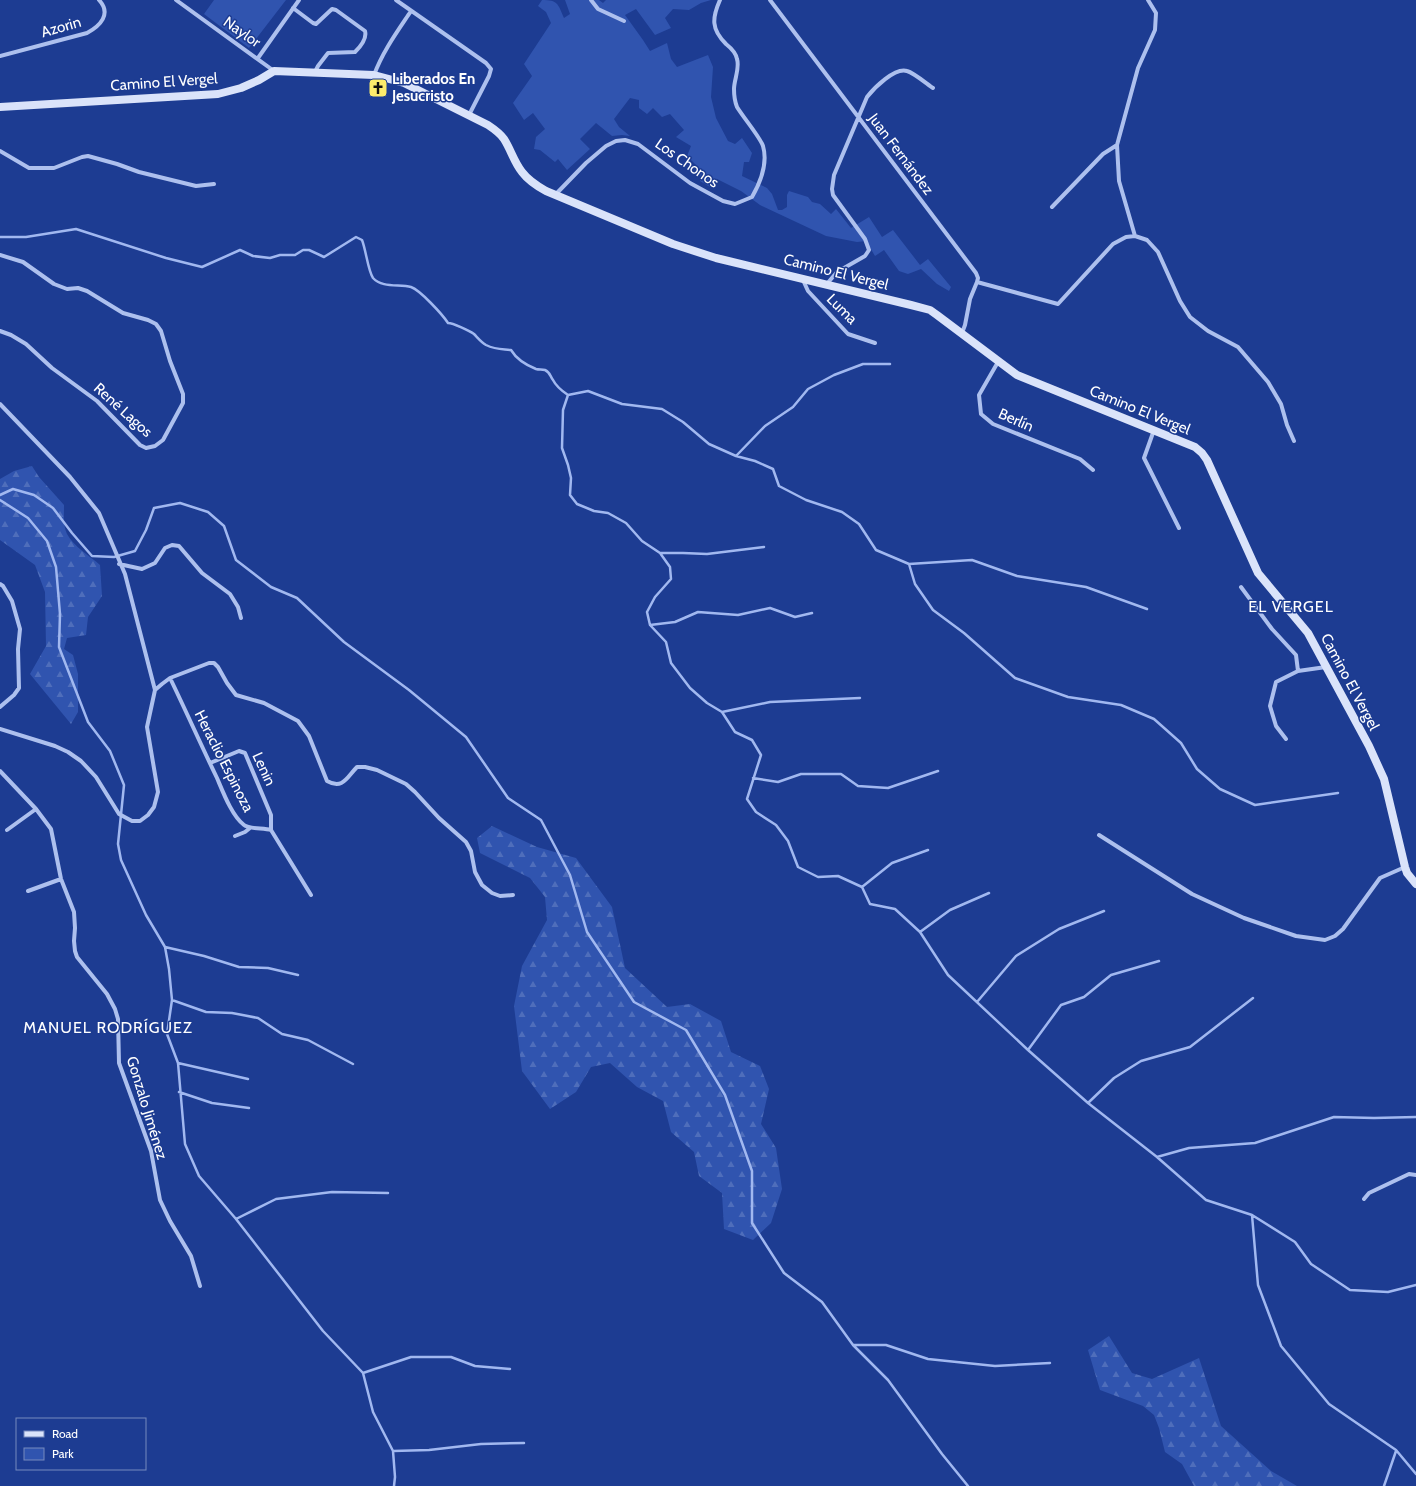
<svg xmlns="http://www.w3.org/2000/svg" width="1416" height="1486" viewBox="0 0 1416 1486" font-family="Cabin,sans-serif">
<style>
.green{fill:#3054af}
.forest{fill:url(#forest-firs)}
.lines{fill:none;stroke-linecap:round;stroke-linejoin:round}
.stream{stroke:#a1b8f0;stroke-width:2.5}
.street{stroke:#adc0ee;stroke-width:4}
.secondary{stroke:#dae3fa;stroke-width:8}
.labels{text-anchor:middle;stroke-width:3;stroke-linejoin:round;paint-order:stroke}
.street-label{font-size:15px;fill:#fff;stroke:#1d3c92}
.poi-label{font-size:15px;font-weight:bold;fill:#fff;stroke:#1d3c92;text-anchor:start}
.neighbourhood-label{font-size:16px;letter-spacing:1px;fill:#fff;stroke:#1d3c92}
</style>
<defs>
<pattern id="forest-firs" width="22" height="20" patternUnits="userSpaceOnUse"><rect width="22" height="20" fill="#3054af"/><path d="M5 1l3.5 6h-7zM16 11l3.5 6h-7z" fill="#4f6ebb"/></pattern>
</defs>
<rect width="100%" height="100%" fill="#1d3c92"/>
<!-- green -->
<path class="green" d="M214,0h72l-37,48 -45,-34z
M542,0c16,0 16,4 22,18l6,-4 -5,-14h34l4,3 3,-3h105l-10,3 -12,7 -16,-1 -8,9 6,10 -16,7 -19,-26 -11,6 18,25 7,11 17,-8 4,16 6,8 31,-12 5,12 -2,30 5,21 12,23 7,3 7,-6 10,15 -3,9h-5l-2,14 25,12 5,6 6,16h4l5,-3v-12l2,-4 19,6 4,5 8,2 11,10 5,-5 15,19 18,-11 13,20 11,-7 27,35 8,-6 23,28 -2,4 -12,-7 -16,-15 -13,5 -9,-3 -15,-21 -9,6 -9,-15 -9,1 -31,-6 -66,-31 -19,-14 -24,-12 -7,8 -10,-6v-12l-13,-13 4,-10 -15,-9 8,-7 -14,-16 -8,3 -9,-9 -6,6 -8,-6v-8l-9,-2 -16,21 5,8 11,9 -8,-1 -10,1 -16,-13 -16,16 10,10 -23,21 -9,-11 -3,3 -15,-12 -6,-1 2,-12 9,-8 -12,-16 -9,7 -11,-17 19,-27 -8,-12 27,-41 -5,-11 -8,-6z"/>
<!-- forest -->
<path class="forest" d="M32,466l7,11 25,28c0,10 -1,21 3,29 7,13 23,22 33,31l2,31 -14,21 -2,18 -19,3 -3,11 9,6 5,19v38l-7,12 -41,-50 16,-28 -1,-54 -10,-27 -35,-25v-61l14,-8z
M492,826l45,21 39,11 36,49 13,61 42,39 23,-3 31,17 10,31 29,14 9,23 -8,35 15,24 6,41 -11,34 -18,17 -29,-11 -2,-36 -23,-17 -5,-24 -23,-20 -8,-31 -26,-14 -27,-24 -19,4 -15,25 -26,17 -28,-38 -8,-65 8,-40 25,-46 -2,-23 -15,-19 -50,-25 -3,-15z
M1109,1336l23,37 20,6 47,-21 22,68 50,45 26,15h-103l-12,-22 -17,-12 -6,-24 -5,-13 -11,-9 -43,-16 -12,-40z"/>
<g class="lines">
<!-- stream -->
<path class="stream" d="M0,237h26l50,-8 90,29 36,9 38,-17 13,6 17,2 10,-3h15l8,-5h6l15,7 32,-20 6,3c4,10 6,31 11,38 9,10 26,6 38,9 9,3 31,27 37,36 5,0 22,8 26,11 4,4 7,8 12,11 10,5 16,4 25,5 6,10 15,15 25,19 3,1 6,0 9,1 5,2 5,6 8,10 3,6 9,11 15,15l20,-4 34,13 40,5 21,13 26,22 27,12 19,5 18,8 6,17 27,14 36,12 17,12 17,26 33,14 6,20 18,26 31,23 51,45 53,19 53,8 33,14 27,24 16,26 23,20 35,16 83,-12
M568,395l-5,15 -1,38 6,17 3,13 -1,17 7,9 17,7 14,2 18,10 16,18 18,12 10,14 1,12 -16,18 -8,15 3,13 16,17 5,21 19,25 17,15 15,9 13,20 17,8 9,15 -14,44 9,13 20,13 12,16 10,26 20,10 20,-1 24,11 8,17 25,5 25,23 28,43 80,75 60,53 69,54 49,43 46,15 43,27 16,22 39,26 38,2 28,-7
M736,456l29,-30 28,-19 15,-18 26,-14 29,-11h27
M0,495l13,-6 21,6 19,13 19,25 20,23 22,1 21,-6 11,-21 8,-22 26,-5 28,9 16,14 12,34 35,27 26,11 47,44 65,48 57,47 42,61 33,22 29,55 17,57 47,70 52,28 39,65 27,76v52l32,50 38,29 31,43 35,35 54,74 26,32
M0,500l28,18 19,23 9,26 4,47 -1,33 29,75 22,29 14,34 -6,59 3,16 25,55 19,32 4,22 3,31 -5,34 11,29 7,81 14,32 37,43 87,112 40,42 10,39 20,39 2,26 -1,9
M660,553h23l24,1 57,-7
M909,564l63,-4 45,16 69,11 61,22
M650,625l25,-3 23,-10 40,3 32,-7 25,9 17,-4
M722,712l48,-10 90,-4
M753,778l25,4 23,-8h40l17,12 30,2 50,-17
M862,887l30,-24 36,-13
M920,932l30,-22 39,-17
M165,947l39,9 35,11 29,1 30,7
M172,1000l34,12 26,1 26,5 24,16 26,6 45,24
M977,1002l39,-46 43,-27 45,-18
M1028,1050l33,-45 23,-8 27,-22 48,-14
M178,1063l70,16
M179,1092l33,11 37,5
M1088,1103l26,-25 27,-17 49,-14 63,-49
M1157,1157l32,-9 66,-5 79,-26 40,1 42,-1
M1252,1215l6,70 23,61 48,58 67,46 20,24
M236,1219l40,-20 56,-7 56,1
M854,1345h32l42,14 67,7 55,-3
M363,1373l48,-16h40l24,9 35,3
M393,1451l36,-1 52,-6 43,-1
M1384,1486l12,-35"/>
<!-- street -->
<path class="street" d="M176,0l98,71
M396,0l90,63 5,6 -2,7 -20,39
M591,0l7,9 26,12
M770,0l206,273 2,5 -1,4 -7,17 -5,26 -3,8
M293,8l20,15 3,1 16,-15 4,1 29,21c2,7 -5,16 -10,21l-27,1 -10,13 -3,6
M0,56l87,-23c13,-7 25,-19 12,-33
M258,58l41,-58
M374,75c9,-24 23,-43 37,-64
M0,151l29,17h25l28,-11 6,-1 29,8 22,8 57,14 18,-2
M556,194l30,-31 20,-17 10,-5 9,-1 13,4 52,39 33,18 12,3 17,-7c8,-14 16,-34 11,-51 -3,-9 -20,-29 -26,-39 -2,-5 -3,-12 -3,-18 0,-9 6,-21 3,-30 -1,-6 -6,-11 -11,-15 -15,-15 -14,-26 -6,-44
M1052,207l51,-53 14,-9
M1135,236l-16,-55 -2,-36 21,-77 17,-38 1,-17 -8,-13
M0,255l23,7 31,22 13,5 11,-1 9,3 36,22 25,7 8,4 5,7 9,30 13,33v9l-20,37 -8,6 -9,2 -6,-3 -43,-44 -45,-33 -26,-24 -15,-9 -11,-4
M803,280l5,11 40,43 27,9
M977,282l81,22 55,-60 13,-7 9,-1 12,4 11,12 22,49 10,16 18,14 30,16 30,35 13,22 6,21 7,16
M826,285l11,-13 28,-16 4,-6 -4,-11 -32,-44 -1,-6 2,-14 33,-78c7,-9 28,-30 40,-26 7,2 20,13 26,17
M998,362l-19,33 2,19 12,10 87,35 13,11
M0,404l70,73 29,36 26,61 30,116
M1154,430l-10,28 35,70
M119,564l23,5 13,-6 10,-15 7,-3 7,1 23,27 28,21 8,13 3,11
M0,584l3,2 9,15 8,28 -2,20 1,39 -5,7 -14,12
M1241,587l31,42 24,26 2,16 28,-4
M170,678c16,33 31,67 47,100 6,14 15,38 27,47 5,4 19,3 27,5l40,65
M0,729l55,17 13,6 13,9 15,16 23,37 13,7h8l8,-6 6,-8 4,-15 -11,-65 8,-37 7,-6 8,-6 39,-15h5l4,4 9,16 9,12 28,8 34,18 11,15 18,45c16,9 20,-4 30,-14h8l12,3 29,14 9,8 24,26 27,24 5,9 4,21 7,13 10,8 8,3 13,-1
M1286,739l-10,-13 -6,-20 6,-24 22,-11
M210,763l29,-12 6,2 26,62v15
M0,771l36,38 15,20 10,50 13,33 1,16 -1,13 1,10 2,6 30,37 8,15 3,10 1,44 32,88 9,49 10,21 21,35 9,30
M7,830l29,-21
M1099,835l93,59 52,24 52,18 29,4 10,-4 8,-7 37,-51 25,-11
M235,836l10,-4 5,-4
M28,891l33,-12
M1364,1199l5,-6 40,-19 7,1"/>
<!-- secondary -->
<path class="secondary" d="M0,107l218,-13 23,-6 18,-8 15,-9 100,4 30,8 84,42c6,4 12,8 16,14 7,11 10,23 18,33 6,8 15,14 24,19l127,53 43,14 195,47 19,5 7,5 80,60 178,72 7,6 5,7 51,113 50,60 61,113 15,33 21,88 2,6 9,11"/>
</g>
<!-- icons -->
<defs>
<symbol id="church-square" viewBox="-11 -11 22 22"><rect x="-9" y="-9" width="18" height="18" rx="4" fill="#fdec6c" stroke="#1d3c92"/><path d="M-1.2-6h2.4v3.5h3.3v2.4h-3.3V6h-2.4V-.1h-3.3v-2.4h3.3Z" fill="#111"/></symbol>
</defs>
<g fill-rule="evenodd">
<use href="#church-square" x="367" y="77" width="22" height="22"/>
</g>
<g class="labels">
<!-- street labels -->
<g class="street-label">
<text transform="translate(61 27) rotate(-16)" y="5">Azorin</text>
<text transform="translate(242 32) rotate(35)" y="5">Naylor</text>
<text transform="translate(164 82) rotate(-4)" y="5">Camino El Vergel</text>
<text transform="translate(901 154) rotate(53)" y="5">Juan Fernández</text>
<text transform="translate(687 163) rotate(35)" y="5">Los Chonos</text>
<text transform="translate(836 272) rotate(14)" y="5">Camino El Vergel</text>
<text transform="translate(842 309) rotate(45)" y="5">Luma</text>
<text transform="translate(123 410) rotate(42)" y="5">René Lagos</text>
<text transform="translate(1140 410) rotate(22)" y="5">Camino El Vergel</text>
<text transform="translate(1016 420) rotate(24)" y="5">Berlín</text>
<text transform="translate(1350 682) rotate(62)" y="5">Camino El Vergel</text>
<text transform="translate(224 761) rotate(63)" y="5">Heraclio Espinoza</text>
<text transform="translate(264 769) rotate(65)" y="5">Lenin</text>
<text transform="translate(147 1108) rotate(73)" y="5">Gonzalo Jiménez</text>
</g>
<!-- poi labels -->
<g class="poi-label">
<text x="392" y="84">Liberados En<tspan x="392" dy="17">Jesucristo</tspan></text>
</g>
<!-- neighbourhood labels -->
<g class="neighbourhood-label">
<text x="1291" y="612">EL VERGEL</text>
<text x="108" y="1033">MANUEL RODRÍGUEZ</text>
</g>
</g>
<!-- legend -->
<rect x="16" y="1418" width="130" height="52" fill="#1d3c92" stroke="#778abe"/>
<rect x="24" y="1431" width="20" height="6" fill="#dae3fa" stroke="#778abe"/>
<text x="52" y="1438" font-size="12" fill="#ffffff">Road</text>
<rect x="24" y="1448" width="20" height="12" fill="#3054af" stroke="#778abe"/>
<text x="52" y="1458" font-size="12" fill="#ffffff">Park</text>
</svg>
